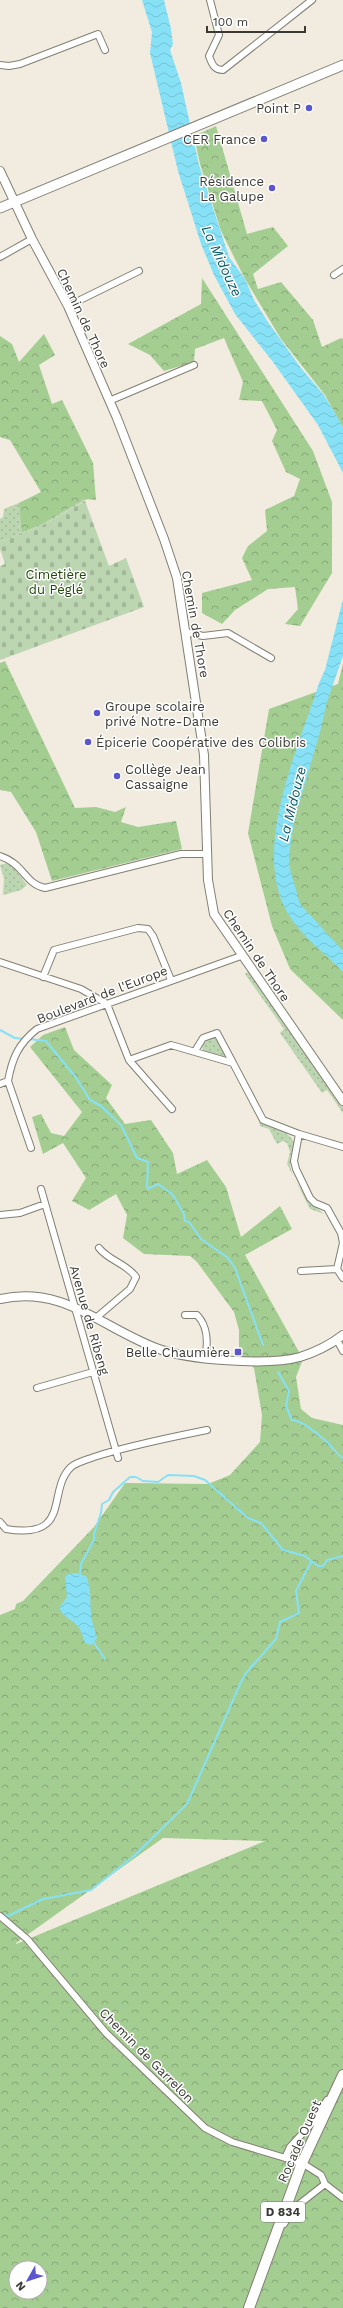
<svg xmlns="http://www.w3.org/2000/svg" width="343" height="2308" viewBox="0 0 343 2308" font-family="'Work Sans',sans-serif">
<style>
.grass{fill:url(#grass-dots)}
.forest{fill:url(#forest-crowns);fill-rule:evenodd}
.cemetery{fill:url(#cemetery-stones)}
.water{fill:url(#water-waves)}
.lines{fill:none;stroke-linecap:round;stroke-linejoin:round}
.stream{stroke:#86e1f6;stroke-width:2}
.minor-casing{stroke:#827e72;stroke-width:8}
.tertiary-casing{stroke:#827e72;stroke-width:10}
.secondary-casing{stroke:#827e72;stroke-width:11}
.primary-casing{stroke:#827e72;stroke-width:12}
.minor{stroke:#fff;stroke-width:6}
.tertiary{stroke:#fff;stroke-width:8}
.secondary{stroke:#fff;stroke-width:9}
.primary{stroke:#fff;stroke-width:10}
.poi-dot{fill:#5b56ce;stroke:#fff;stroke-width:1.5}
.labels{text-anchor:middle;stroke-width:3;stroke-linejoin:round;paint-order:stroke}
.shield{fill:#fff;stroke:#767471;stroke-width:1}
.shield-label{font-size:12px;font-weight:bold;fill:#3b3934}
.poi-label{font-size:13px;fill:#3b3934;stroke:#fff;text-anchor:end}
.street-label{font-size:13px;fill:#3b3934;stroke:#fff}
.park-label{font-size:13px;fill:#214709;stroke:#fff}
.water-label{font-size:14px;font-style:italic;fill:#035765;stroke:#fff}
</style>
<defs>
<pattern id="grass-dots" width="8" height="8" patternUnits="userSpaceOnUse"><rect width="8" height="8" fill="#bcd6b1"/><path d="M2 2h.1M6 6h.1" fill="none" stroke="#a2b899" stroke-width="1.8" stroke-linecap="round"/></pattern>
<pattern id="forest-crowns" width="20" height="18" patternUnits="userSpaceOnUse"><rect width="20" height="18" fill="#a4cd92"/><path d="M2 6a3 3 0 1 1 6 0M12 15a3 3 0 1 1 6 0" fill="none" stroke="#87a778"/></pattern>
<pattern id="cemetery-stones" width="16" height="16" patternUnits="userSpaceOnUse"><rect width="16" height="16" fill="#bcd6b1"/><path d="M2 7V4a2 2 0 0 1 4 0v3zM10 15v-3a2 2 0 0 1 4 0v3z" fill="#a2b899"/></pattern>
<pattern id="water-waves" width="16" height="10" patternUnits="userSpaceOnUse"><rect width="16" height="10" fill="#86e1f6"/><path d="M0 5q4-4 8 0t8 0" fill="none" stroke="#75c2d4"/></pattern>
</defs>
<rect width="100%" height="100%" fill="#f1ecdf"/>
<!-- grass -->
<path class="grass" d="M85,476l8,20 -50,29 -43,17v-23l3,-2 1,-8z
M7,863l7,5 13,17 -6,5 -18,5 1,-16 -4,-14z
M249,971l94,135v7l-16,-23 -5,3 -42,-60 4,-4 -39,-55z
M215,1037l11,17 -2,3 -21,-6 -1,-7 4,-5z
M257,1115l4,8c13,7 26,6 34,20 -2,6 -5,13 -5,19 0,18 20,41 34,52l-14,-5 -23,-45 3,-12 -3,-9 -4,-2 -6,3 -8,-15 -9,-3z"/>
<!-- forest -->
<path class="forest" d="M216,126l31,108 26,-7 15,19 -35,28 5,15 23,-7 32,38 9,27 19,-9 2,1v89l-18,-33 -44,-56 -36,-60 -24,-48 -21,-67 -6,-28z
M202,278l111,173 19,51v71l-32,53 -15,-2 13,-15 -3,-22 -27,2 -33,21 -13,14 -20,-11v-20l50,-13 -10,-22 6,-12 19,-15 -2,-21 29,-14 6,-17 -14,-7 -14,-31 5,-11 -15,-29 -23,-1 4,-18 -19,-44 -29,11 -1,13 -30,9 -14,-16 -22,-11 73,-40z
M44,334l11,21 -16,10 13,39 10,-4 31,63 3,37 -12,-1 -42,25 -20,8 -3,-29 22,-11 -31,-52 -10,-3v-101l12,8 7,18z
M5,661l70,147 21,-1 19,5 11,-5 -5,15 17,5 38,-6 6,28 -130,32 -16,-49 -25,-40 -11,-2v-127z
M343,663v357l-53,-51 -18,-43 -24,-93 21,-124 69,-25z
M65,1027l9,23 38,35 -6,13 19,26 26,-4 22,33 4,21 30,-14 19,27 15,50 39,-31 12,23 -47,26 58,104 -7,18 5,32 11,9 31,7v883h-343v-693l15,-6 1,-5 7,-3 71,-74 31,-44 83,1 22,-9 30,-33 2,-27 -8,-47 -15,-14v-24l-5,-18 -37,-50 -7,-6 -46,-2 -21,-16 4,-23 -11,-21 -27,16 -17,-9 14,-23 -23,-35 -20,11 -11,-37 9,-3 10,19 13,3 18,-24 -52,-65 13,-12zM163,1838l102,3 -249,103v-1zM16,2268h24v24h-24z"/>
<!-- cemetery -->
<path class="cemetery" d="M85,501l24,65 17,-8 18,49 -144,53v-94l5,-2 -5,-15v-7l43,-17z"/>
<!-- water -->
<path class="water" d="M142,0h22l7,29 2,15 -3,6 11,33 18,82 30,92 16,22 9,21 14,22 33,46 23,27 15,25 4,8v45l-25,-48 -45,-63 -38,-48 -21,-39 -13,-31 -23,-73 -28,-118 2,-21z
M343,599v57l-16,46 -7,30 -26,90 -5,33 1,14 10,35 43,47v21c-18,-19 -43,-37 -56,-60 -36,-65 12,-164 32,-229l6,-13z
M70,1573h7l10,4 3,14 1,26 6,21 -6,7 -6,-2c-7,-27 -16,-18 -26,-35l8,-11 -2,-20z"/>
<g class="lines">
<!-- stream -->
<path class="stream" d="M0,1030l15,8 10,1
M29,1039l17,2 31,38 13,21 11,6 20,19 16,33 11,4 -1,24 1,3 10,-5 15,11 11,19 1,7 4,1 12,17 27,19 7,10 28,77
M278,1372l11,19 -3,15 6,14c13,2 24,13 34,21 6,5 10,13 17,17
M80,1576l1,-12 13,-24v-6l7,-21 1,-9 7,-4 4,-8 17,-15h6l7,4 15,1 10,-7 26,1 11,4 43,38 13,5 22,27 22,6 13,10h5l4,-6 16,-4
M92,1640l13,19
M5,1915l3,1 35,-17 48,-9 44,-35 52,-51 54,-122 5,-9 30,-34 4,-17 19,-9 -3,-22 15,-29"/>
<defs>
<path id="minor" d="M210,0l9,35 -10,21c3,8 5,14 14,14l89,-70
M0,65l9,1 11,-2 78,-30 7,16
M0,257l32,-18
M334,275l9,-6
M68,306l71,-35
M109,401l85,-36
M186,632l17,4 25,-3 43,25
M0,856c23,7 25,28 45,32l136,-34h26
M0,962l81,27 26,15 22,56 43,49
M43,977l11,-27 84,-22 10,1 5,7 18,44
M195,1051l8,-13 14,-5 16,30
M129,1060l42,-15 62,18 30,57 36,14 44,13
M8,1081l23,67
M0,1084l8,-3c4,-22 10,-37 29,-52l204,-73
M299,1134l-5,27 2,8 14,29 5,5 12,5 14,25 2,10 -6,26 6,9
M41,1189l77,269
M0,1215l20,-2 25,-9
M301,1271l36,-2
M185,1315h12c11,11 11,29 8,43
M97,1317l33,-28 6,-12c-10,-14 -27,-16 -37,-29
M337,1340l6,11
M37,1388l56,-16
M0,1522l6,7c67,11 40,-38 65,-62 6,-5 15,-7 23,-10 37,-12 74,-19 113,-27
M0,1916l27,23 79,94 99,95 27,14 70,21 19,12 4,9 18,14
M285,2158l5,-11 23,-25 14,-22
M284,2224l9,-15 32,-25"/>
<path id="tertiary" d="M0,171l32,68 36,67 49,112 47,121 13,39 27,177 4,125 6,34 129,187
M0,1299c63,-14 101,28 156,49 31,12 111,18 144,9 16,-5 30,-12 43,-22"/>
<path id="secondary" d="M0,208l343,-143"/>
<path id="primary" d="M249,2308l53,-145 41,-88"/>
</defs>
<!-- minor casing -->
<use href="#minor" class="minor-casing"/>
<!-- tertiary casing -->
<use href="#tertiary" class="tertiary-casing"/>
<!-- secondary casing -->
<use href="#secondary" class="secondary-casing"/>
<!-- primary casing -->
<use href="#primary" class="primary-casing"/>
<!-- minor -->
<use href="#minor" class="minor"/>
<!-- tertiary -->
<use href="#tertiary" class="tertiary"/>
<!-- secondary -->
<use href="#secondary" class="secondary"/>
<!-- primary -->
<use href="#primary" class="primary"/>
</g>
<!-- markers -->
<g class="poi-dot">
<circle cx="309" cy="108" r="4"/>
<circle cx="264" cy="139" r="4"/>
<circle cx="272" cy="188" r="4"/>
<circle cx="97" cy="713" r="4"/>
<circle cx="88" cy="742" r="4"/>
<circle cx="117" cy="776" r="4"/>
<rect x="234" y="1348" width="8" height="8" rx="2"/>
</g>
<g class="labels">
<!-- shield labels -->
<rect class="shield" x="261" y="2202" width="44" height="20" rx="3"/>
<g class="shield-label">
<text x="283" y="2216">D 834</text>
</g>
<!-- poi labels -->
<g class="poi-label">
<text x="301" y="113">Point P</text>
<text x="256" y="144">CER France</text>
<text x="264" y="186">Résidence<tspan x="264" dy="15">La Galupe</tspan></text>
<text x="105" y="711" text-anchor="start">Groupe scolaire<tspan x="105" dy="15">privé Notre-Dame</tspan></text>
<text x="96" y="747" text-anchor="start">Épicerie Coopérative des Colibris</text>
<text x="125" y="774" text-anchor="start">Collège Jean<tspan x="125" dy="15">Cassaigne</tspan></text>
<text x="230" y="1357">Belle Chaumière</text>
</g>
<!-- street labels -->
<g class="street-label">
<text transform="translate(84 318) rotate(65)" y="5">Chemin de Thore</text>
<text transform="translate(196 624) rotate(80)" y="5">Chemin de Thore</text>
<text transform="translate(257 955) rotate(56)" y="5">Chemin de Thore</text>
<text transform="translate(102 994) rotate(-21)" y="5">Boulevard de l'Europe</text>
<text transform="translate(90 1320) rotate(74)" y="5">Avenue de Ribeng</text>
<text transform="translate(147 2055) rotate(45)" y="5">Chemin de Garrelon</text>
<text transform="translate(299 2141) rotate(-66)" y="5">Rocade Ouest</text>
</g>
<!-- park labels -->
<g class="park-label">
<text x="56" y="579">Cimetière<tspan x="56" dy="15">du Péglé</tspan></text>
</g>
<!-- water labels -->
<g class="water-label">
<text transform="translate(222 261) rotate(65)" y="5">La Midouze</text>
<text transform="translate(292 804) rotate(-76)" y="5">La Midouze</text>
</g>
</g>
<!-- north arrow -->
<g transform="translate(28 2280) rotate(231)"><circle r="19" fill="#ffffff" stroke="#b1b0ae"/>
<path d="M0-3L7 15L0 10L-7 15Z" fill="#5b56ce"/>
<text y="-6" font-size="11" font-weight="bold" text-anchor="middle" fill="#3b3934">N</text>
</g>
<!-- scale -->
<path d="M207 26v6h98v-6" fill="none" stroke="#3b3934" stroke-width="2"/>
<text x="213" y="26" font-size="12" fill="#3b3934" stroke="#ffffff" stroke-width="3" paint-order="stroke">100 m</text>
</svg>
